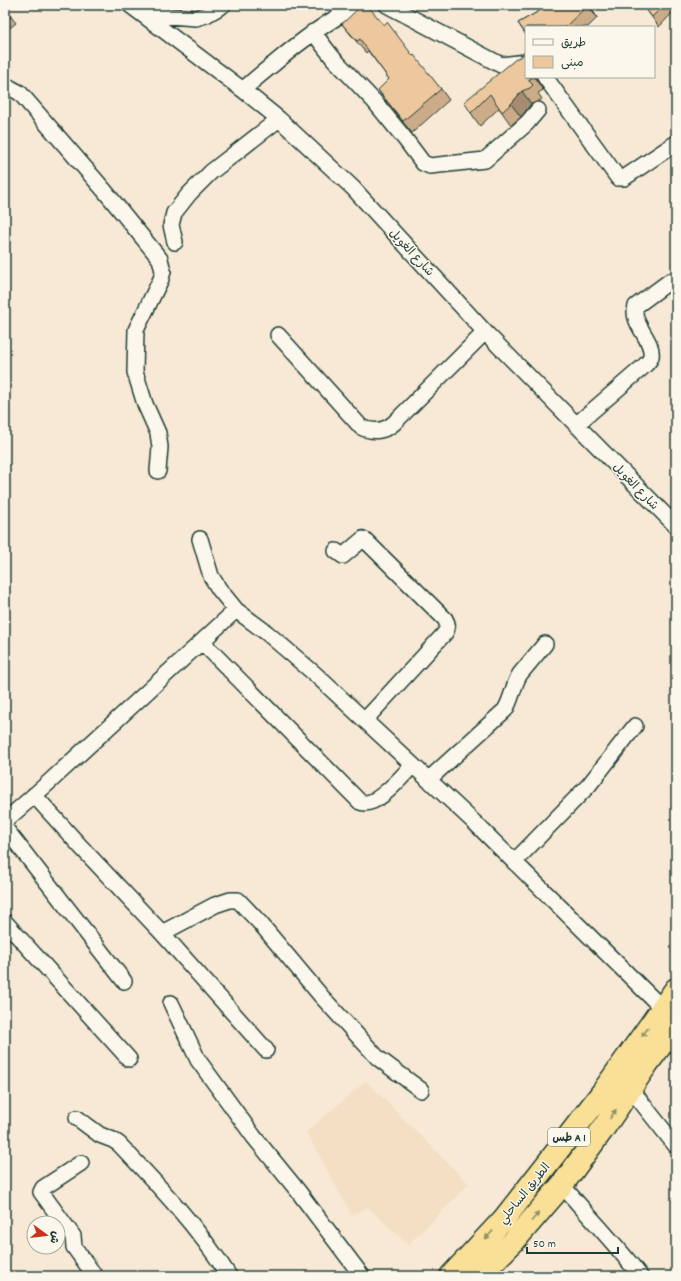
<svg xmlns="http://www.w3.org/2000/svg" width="681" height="1281" viewBox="0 0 681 1281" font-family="Dekko,'Playpen Sans Arabic',sans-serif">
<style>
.built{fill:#f4dfc4}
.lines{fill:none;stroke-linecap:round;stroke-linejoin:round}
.minor-casing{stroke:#1f3d34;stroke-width:18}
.highway-casing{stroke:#1f3d34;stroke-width:25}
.minor{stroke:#fbf7ec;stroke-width:15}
.highway{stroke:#fadf96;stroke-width:22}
.wall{fill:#ccac88;stroke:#1f3d34}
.shaded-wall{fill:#a68c6f;stroke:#1f3d34}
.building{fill:#edc89e;stroke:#1f3d34}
.oneway{fill:#8c8e65}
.labels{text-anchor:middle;stroke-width:3;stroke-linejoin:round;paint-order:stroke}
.shield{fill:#fbf7ec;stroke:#61756b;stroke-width:1}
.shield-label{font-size:11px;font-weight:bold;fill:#1f3d34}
.street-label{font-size:12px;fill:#1f3d34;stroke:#fbf7ec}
</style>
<rect width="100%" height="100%" fill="#f7e9d5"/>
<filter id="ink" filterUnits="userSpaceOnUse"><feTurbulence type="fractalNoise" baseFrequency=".025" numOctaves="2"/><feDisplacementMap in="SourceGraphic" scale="8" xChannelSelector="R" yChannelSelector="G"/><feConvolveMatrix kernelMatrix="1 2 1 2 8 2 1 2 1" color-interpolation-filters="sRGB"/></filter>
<g filter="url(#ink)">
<!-- built -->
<path class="built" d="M366,1081l103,103 -61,61 -40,-38 -16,8 -46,-83z"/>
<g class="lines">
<defs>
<path id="minor" d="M130,5l113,85 36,29 74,69 132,144 191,194
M387,5l114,60 25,-3
M142,14l54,4 10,-3 17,-10
M313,32l20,26 41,43 31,38 18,24 7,3 55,-6 42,-37 11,-13
M545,77l73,101h6l52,-35
M5,85l15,8 84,97 56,69 3,12 -2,8 -25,51 -1,42 10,32 13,29 2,14 -2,24
M243,90c10,-10 22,-19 33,-28 26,-22 52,-41 82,-57
M175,242l-4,-17 3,-12 15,-19 22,-22 68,-53
M278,335l83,92c12,6 24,4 33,-4l91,-91
M577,424l66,-57c3,-3 7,-6 8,-10 3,-18 -21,-33 -15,-51l34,-25h6
M200,539l11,37 8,13 17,21
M336,551l7,5 20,-17 2,1 80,79c3,5 3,8 0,14l-80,87
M202,642l158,160c16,7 42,-26 53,-37
M428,780l77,-70c7,-11 8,-25 15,-36l25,-30
M34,795l47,52 81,86 104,117
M5,821l42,-37 189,-174 31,23 48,41 160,149 187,185
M5,828l119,153
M514,862l75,-77 46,-59
M5,922l124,137
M162,933l53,-28 15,-5h8l22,23 62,74 56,61 43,32
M171,1003l27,57 56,77 44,54 64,85
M630,1088l46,58
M77,1118l23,17 13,5 6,4c39,41 79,83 110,132
M81,1163l-38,25 -2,4 32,44 1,11 21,29
M562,1185c26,31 54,59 78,91"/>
<path id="highway" d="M451,1276l53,-57 54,-69 44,-57 74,-104
M479,1276l35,-35 48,-56 41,-56 44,-65 29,-39"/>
</defs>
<!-- minor casing -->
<use href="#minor" class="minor-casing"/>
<!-- highway casing -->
<use href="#highway" class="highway-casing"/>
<!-- minor -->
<use href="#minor" class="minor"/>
<!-- highway -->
<use href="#highway" class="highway"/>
</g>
<!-- wall -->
<path class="wall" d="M58,5h7l-4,3z
M266,5h9l-6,4z
M550,5h40l7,13 -9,9h-62v8l-8,-12z
M643,5h33v4l-17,18z
M5,9l11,14 -10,8h-1z
M342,24l42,1 29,31 28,33 8,11 -37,33 -26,-32 -8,-11 11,-11 -21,-28 -2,2 -15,-18z
M522,56l4,21h10v1l7,12 -5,3 4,6 -3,2 -8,3 -10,13 -10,8 -12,-17 -19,18 -9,-13z"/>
<!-- shaded-wall -->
<path class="shaded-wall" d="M588,5h2l7,13z
M534,77h2v1l7,12z
M522,91l9,13 -10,13 -10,-13z"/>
<!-- building -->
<path class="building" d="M362,5h5l17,20 3,-3 26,34 1,-1 27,34 -38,32 -25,-31 11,-11 -29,-40 -3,2 -15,-17z
M550,5h38l-23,22h-39v7l-8,-11z
M643,5h21l-12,12z
M5,9l6,8 -6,4z
M526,50v27h8l-6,3 5,5 -3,3 -8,3 -11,13 -9,8 -12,-18 -19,19 -7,-11 53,-44 5,-2z"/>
<!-- one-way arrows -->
<defs><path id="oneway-solid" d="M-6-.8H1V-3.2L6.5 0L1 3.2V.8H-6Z"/></defs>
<g class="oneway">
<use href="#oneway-solid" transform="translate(645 1032) rotate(125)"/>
<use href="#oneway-solid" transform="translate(613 1114) rotate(-56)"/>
<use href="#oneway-solid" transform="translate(535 1217) rotate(-49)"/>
<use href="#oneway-solid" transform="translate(489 1235) rotate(133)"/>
</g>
</g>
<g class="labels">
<!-- shield labels -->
<rect class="shield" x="548" y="1128" width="42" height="18" rx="3"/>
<g class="shield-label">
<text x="569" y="1141">طس A 1</text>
</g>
<!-- street labels -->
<g class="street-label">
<text transform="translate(412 252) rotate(47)" y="4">شارع الغويل</text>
<text transform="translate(636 486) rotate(46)" y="4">شارع الغويل</text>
<text transform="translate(524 1193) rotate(-51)" y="4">الطريق الساحلي</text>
</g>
</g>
<!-- margin -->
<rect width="681" height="1281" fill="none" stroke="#fbf7ec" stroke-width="20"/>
<rect x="10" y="10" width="661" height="1261" fill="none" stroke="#1f3d34" stroke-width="1.5" filter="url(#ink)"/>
<!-- legend -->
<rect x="525" y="26" width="130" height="52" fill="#fbf7ec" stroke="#a3ada2"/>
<rect x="533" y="39" width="20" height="6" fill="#fbf7ec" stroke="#a3ada2"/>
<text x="561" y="46" font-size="12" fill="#1f3d34">طريق</text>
<rect x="533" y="56" width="20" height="12" fill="#edc89e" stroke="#a3ada2"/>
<text x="561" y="66" font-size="12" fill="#1f3d34">مبنى</text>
<!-- north arrow -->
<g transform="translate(46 1235) rotate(105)"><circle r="19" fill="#fbf7ec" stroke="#a3ada2"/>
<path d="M0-3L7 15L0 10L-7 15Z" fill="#c8321e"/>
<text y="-6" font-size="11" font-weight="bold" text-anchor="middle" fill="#1f3d34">ش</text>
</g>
<!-- scale -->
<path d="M527 1247v6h91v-6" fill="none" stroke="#1f3d34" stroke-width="2"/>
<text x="533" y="1247" font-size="12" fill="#1f3d34" stroke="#fbf7ec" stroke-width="3" paint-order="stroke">50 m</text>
</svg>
